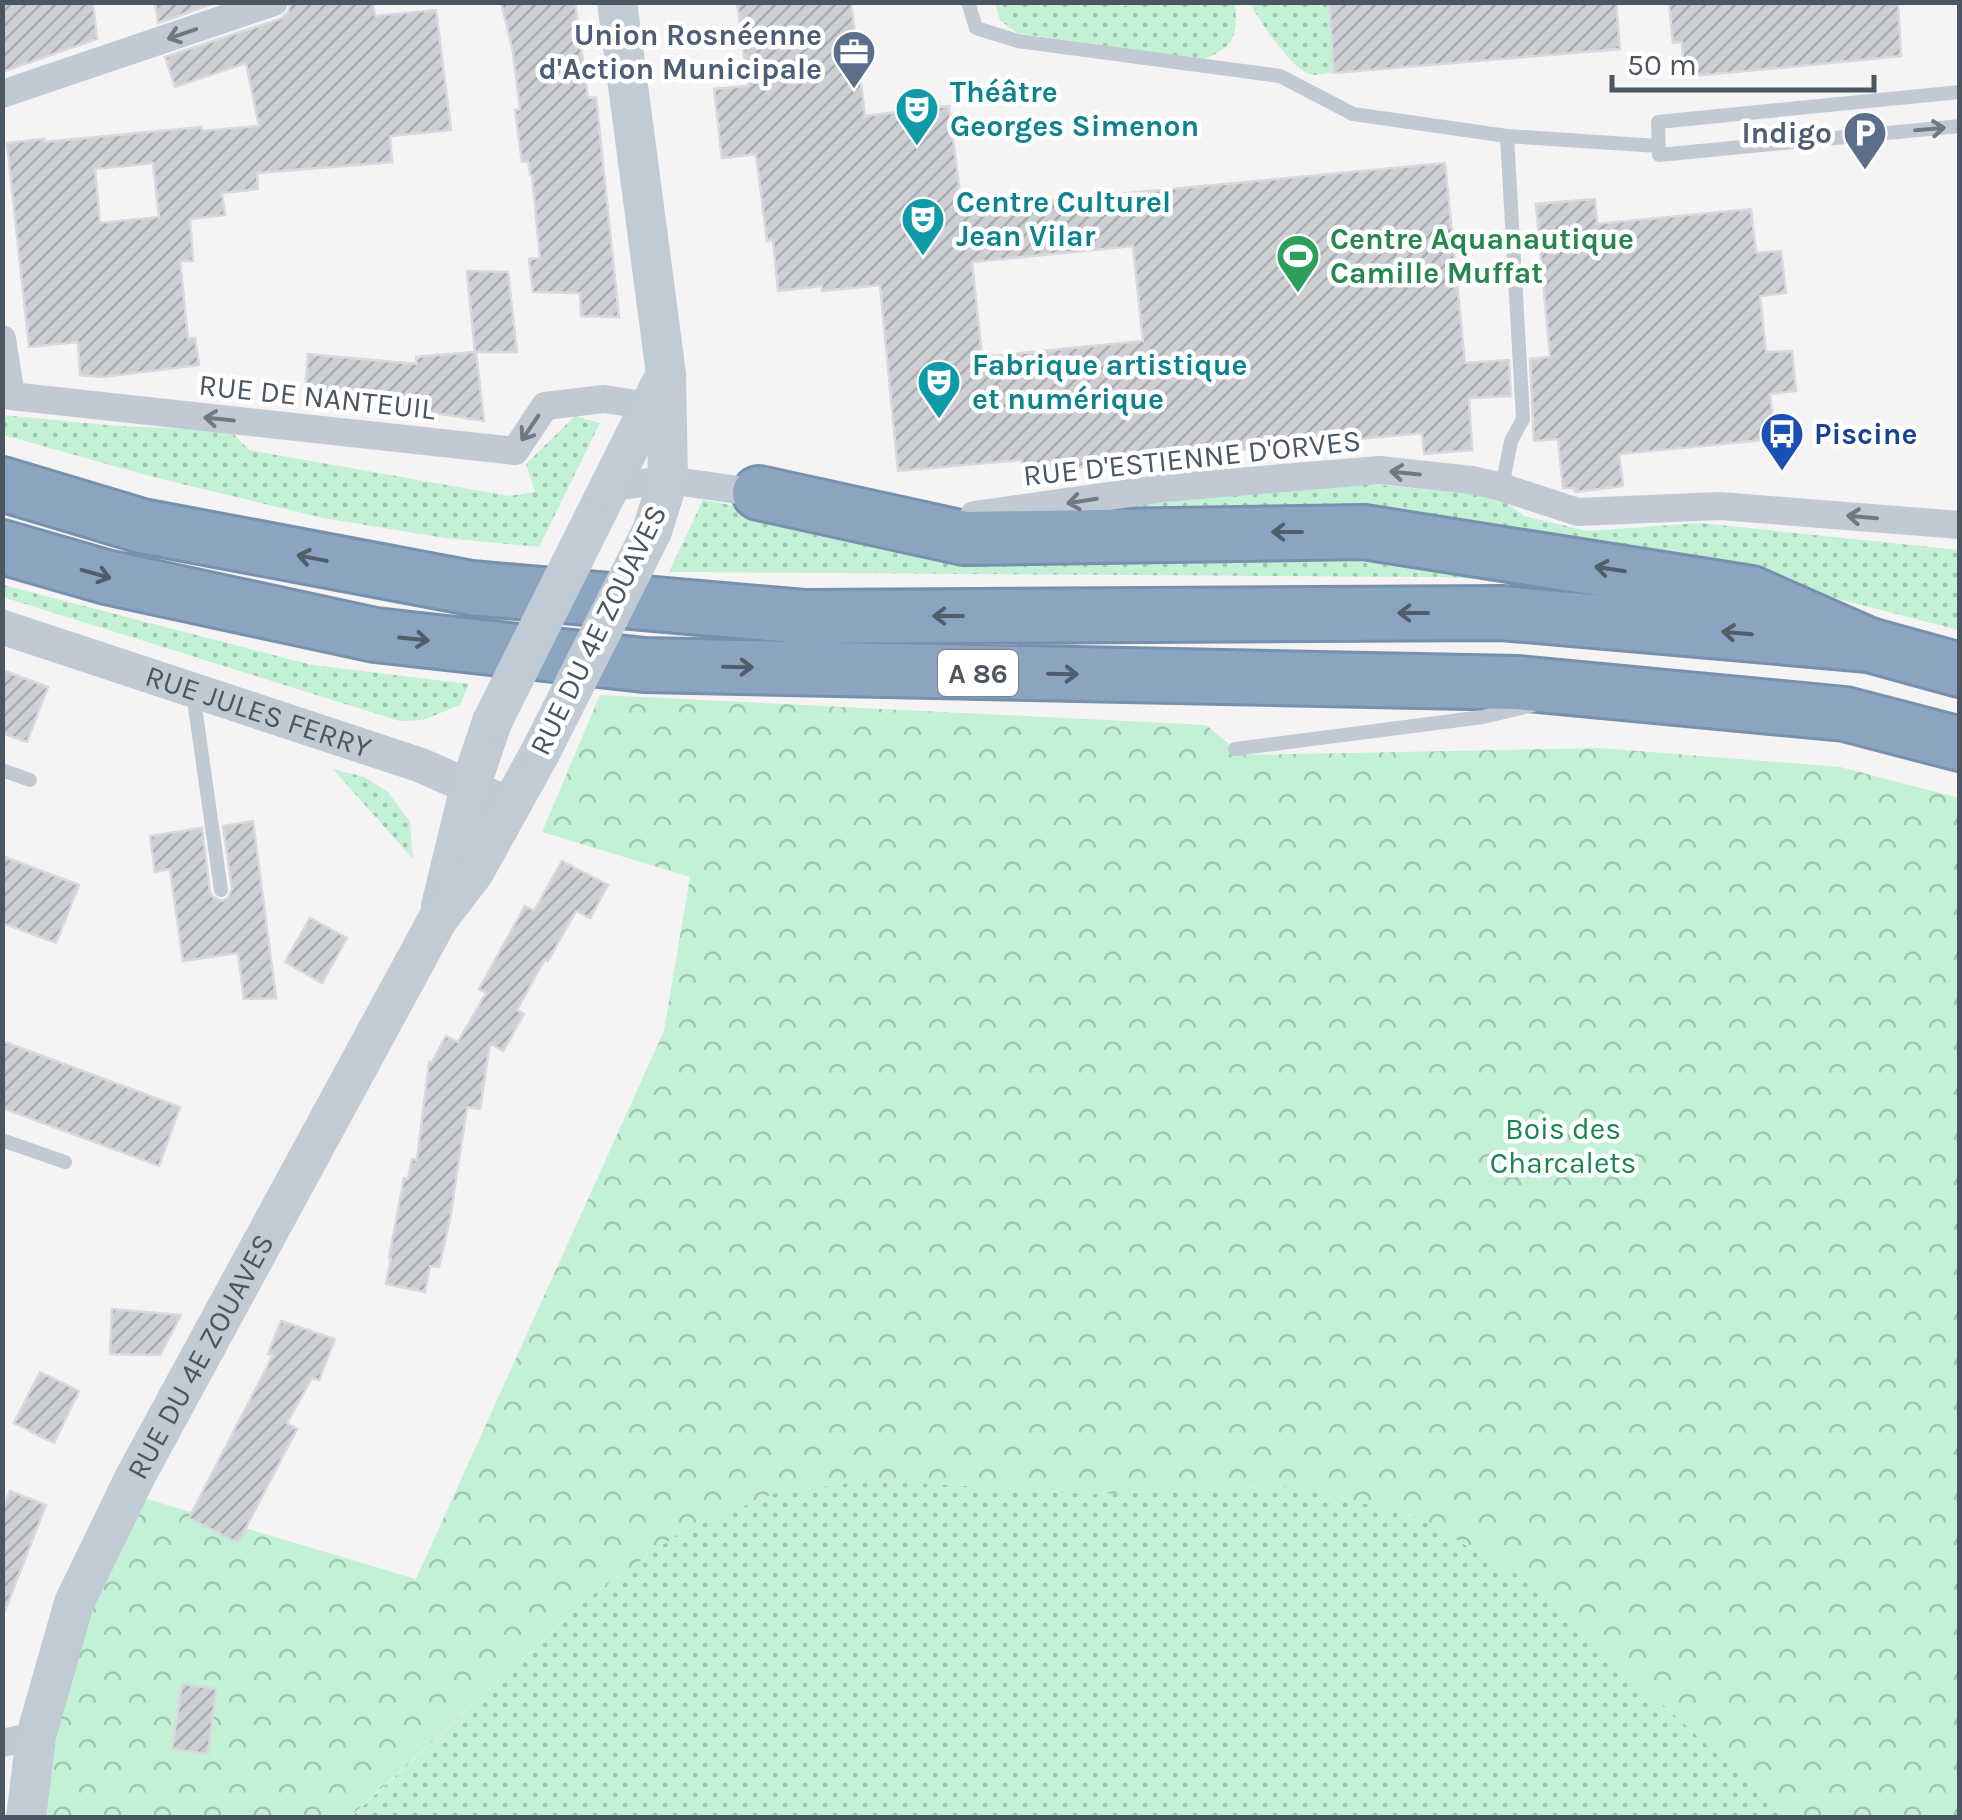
<svg xmlns="http://www.w3.org/2000/svg" width="1962" height="1820" viewBox="0 0 1962 1820" font-family="Karla,sans-serif">
<style>
.grass{fill:url(#grass-dots)}
.forest{fill:url(#forest-crowns)}
.building{fill:url(#building-hatch);stroke:#d7d9de;stroke-width:2.5;fill-rule:evenodd}
.lines{fill:none;stroke-linecap:round;stroke-linejoin:round}
.motorway-casing{stroke:#7690ad;stroke-width:58}
.service{stroke:#c1cad2;stroke-width:14}
.minor{stroke:#c1cad2;stroke-width:28}
.tertiary{stroke:#c1cad2;stroke-width:35}
.secondary{stroke:#c1cbd6;stroke-width:40}
.motorway{stroke:#8ba5c1;stroke-width:52}
.secondary-bridge{stroke:#c1cbd6;stroke-width:40}
.oneway{stroke:#6e7983}
.oneway2{stroke:#505e6b}
.labels{text-anchor:middle;stroke-width:9;stroke-linejoin:round;paint-order:stroke}
.shield{fill:#fff;stroke:#808990;stroke-width:2.5}
.shield-label{font-size:28px;font-weight:bold;fill:#4a5661}
.service-label{font-size:30px;font-weight:bold;fill:#4e5e75;stroke:#fff;text-anchor:end}
.culture-label{font-size:30px;font-weight:bold;fill:#0d838f;stroke:#fff;text-anchor:start}
.leisure-label{font-size:30px;font-weight:bold;fill:#27864d;stroke:#fff;text-anchor:start}
.street-label{font-size:30px;fill:#4a5661;stroke:#fff}
.transit-label{font-size:30px;font-weight:bold;fill:#164399;stroke:#fff;text-anchor:start}
.park-label{font-size:30px;fill:#17864f;stroke:#fff}
</style>
<defs>
<pattern id="grass-dots" width="8" height="8" patternUnits="userSpaceOnUse" patternTransform="scale(2.5)"><rect width="8" height="8" fill="#c3f1d5"/><path d="M2 2h.1M6 6h.1" fill="none" stroke="#a0c6b0" stroke-width="1.8" stroke-linecap="round"/></pattern>
<pattern id="forest-crowns" width="20" height="18" patternUnits="userSpaceOnUse" patternTransform="scale(2.5)"><rect width="20" height="18" fill="#c3f1d5"/><path d="M2 6a3 3 0 1 1 6 0M12 15a3 3 0 1 1 6 0" fill="none" stroke="#a0c6b0"/></pattern>
<pattern id="building-hatch" width="6" height="6" patternUnits="userSpaceOnUse" patternTransform="scale(2.5)"><rect width="6" height="6" fill="#cdcfd5"/><path d="M-1 1l2-2M0 6l6-6M5 7l2-2" fill="none" stroke="#a8abb0"/></pattern>
</defs>
<rect width="100%" height="100%" fill="#f5f3f3"/>
<!-- grass -->
<path class="grass" d="M1119,2l2,4 41,-4 73,1c3,33 0,44 -33,57l-185,-27 -17,-13 -5,-17z
M1250,3h79l5,70c-7,0 -19,3 -25,1 -18,-6 -51,-55 -59,-71z
M2,415l116,11 113,5 18,19 260,46 26,-4 -9,-28 49,-48 25,7 -61,124 -94,-9 -122,-20 -166,-40 -154,-43z
M1370,484l127,12 27,20 63,15 113,-8 259,27v80l-316,-81 -235,-33 -130,-11 -112,1 -102,22 1,-11 105,-20z
M703,500l130,24 536,24 164,34 -90,-5 -774,-5z
M3,585l309,80 157,19 -9,21 -37,15 -23,1 -397,-124z
M333,769l31,8 24,15 22,30 3,37z
M870,1480l230,14 191,-8 121,29 114,64 260,238 -1436,1 241,-222 91,-65 94,-38z"/>
<!-- forest -->
<path class="forest" d="M600,695l606,30 36,30 358,-7 240,19 119,31v1019h-173l-260,-238 -114,-64 -121,-29 -191,8 -230,-14 -94,13 -94,38 -91,65 -241,221 -324,1 101,-325 289,86 248,-548 26,-154 -148,-45z"/>
<!-- building -->
<path class="building" d="M2,2h91l4,37 -95,33z
M155,2h63l-60,21z
M291,2h82l2,14 61,-6 15,120 -61,6 2,26 -135,11 1,16 -36,4 3,22 -35,4 3,42h-13l8,78 7,-1 4,27 -97,12 -22,-2 -2,-33 -49,5 -22,-204 37,-4v3l157,-15 1,4 57,-5 -13,-63 -71,24 -10,-30 115,-38 8,-6zM153,163l6,54 -59,6 -5,-54z
M501,2h74l13,96 8,-1 23,220 -38,-1 -1,-23 -47,-1 -4,-33 11,-1 -8,-83h-2l-2,-14 -6,1 -7,-52h5l-7,-58z
M737,2h114l14,114 84,-10 13,103 483,-46 20,200 44,-3 2,36 -42,2 3,52 -48,4 -2,-21 -268,25 -131,16 -1,-14 -124,11 -18,-186 -58,6v-5l-44,5 -5,-51 -6,1 -11,-87 -34,4 -8,-69 34,-3zM1133,246l10,95 -161,16 -10,-95z
M1329,2h287l4,47 -286,24z
M1669,2h229l3,54 -217,21 -2,-35 -9,1z
M1595,199l2,25 154,-15 5,44 25,-2 5,42 -26,3 6,56 26,-1 4,40 -26,3 5,45 -156,15 4,32 -48,6 -1,-4h-11l-5,-49 -24,2 -4,-82 20,-2 -14,-153z
M467,271l41,1 9,80h-41l8,69 -146,-24 -33,-3 3,-40 109,10 -1,-7 59,-5z
M2,670l46,17 -21,55 -25,-9z
M253,821l23,177 -32,1 -6,-46 -55,8 -13,-92 -15,3 -5,-36 52,-8 8,64 3,5 9,4 6,-3 4,-9 -9,-63z
M2,856l77,29 -23,58 -54,-20z
M562,861l46,24 -18,33 -14,-7 -28,50 -3,-2 -28,51 7,4 -21,37 -13,-8 -10,66 -13,-2 -17,112 -11,48 -9,-1 -5,26 -39,-8 5,-26h-2l15,-80 4,1 4,-20 5,1 12,-98h3l14,-26 12,6 28,-49 -7,-4 46,-83 9,5z
M310,918l37,20 -25,45 -37,-21z
M2,1041l178,66 -21,59 -157,-58z
M112,1309l69,6 -21,40 -50,-1z
M281,1321l54,18 -16,41 -7,-2 -25,45 10,6 -59,114 -49,-25 84,-163 -5,-1z
M40,1372l39,19 -25,52 -40,-20z
M10,1491l36,14 -42,108h-2v-103z
M182,1684l34,5 -8,65 -36,-5z"/>
<g class="lines">
<defs>
<path id="motorway" d="M2,484l140,42 329,62 333,29 697,-4 368,32
M759,493l205,45 400,-6 387,61 118,52 91,25
M2,547l104,30 269,58 269,30 874,18 327,31 115,30"/>
</defs>
<!-- motorway casing -->
<use href="#motorway" class="motorway-casing"/>
<!-- service -->
<path class="service" d="M968,2l8,26 42,13 262,35 73,38 154,22 151,10
M1960,92l-302,30 1,33 301,-29
M1502,487l9,-46 12,-22 -16,-283
M193,693l28,197
M1235,749l248,-32 50,-12
M2,770l28,10
M2,1140l63,22"/>
<!-- minor -->
<path class="minor" d="M2,94l272,-92
M2,339l9,57 504,55 30,-45 59,-7 46,7
M610,487l58,-7 99,14
M974,515l191,-27 214,-18 93,10 26,6 80,26 142,-6 240,19
M2,1743l34,-7"/>
<!-- tertiary -->
<path class="tertiary" id="s1" d="M2,627l418,138 77,34"/>
<!-- secondary -->
<g class="secondary">
<path d="M617,2l49,372 2,106 -16,51"/>
<path d="M592,522l70,-140"/>
<path d="M441,906l29,-119 22,-65"/>
<path id="s2" d="M26,1818l10,-82 38,-133 61,-126 303,-558 36,-47 67,-121"/>
</g>
<!-- motorway -->
<use href="#motorway" class="motorway"/>
<!-- secondary-bridge -->
<path class="secondary-bridge" d="M492,722l100,-200
M541,751l111,-220"/>
</g>
<!-- one-way arrows -->
<defs><path id="oneway-shaft" d="M-6 0H5M1.5-3L5.5 0L1.5 3" fill="none" stroke-width="1.6" stroke-linecap="round" stroke-linejoin="round" transform="scale(2.5)"/></defs>
<g class="oneway">
<use href="#oneway-shaft" transform="translate(182 34) rotate(161)"/>
<use href="#oneway-shaft" transform="translate(1930 129) rotate(-5)"/>
<use href="#oneway-shaft" transform="translate(219 419) rotate(-174)"/>
<use href="#oneway-shaft" transform="translate(530 428) rotate(124)"/>
<use href="#oneway-shaft" transform="translate(1405 473) rotate(-174)"/>
<use href="#oneway-shaft" transform="translate(1082 501) rotate(171)"/>
<use href="#oneway-shaft" transform="translate(1862 517) rotate(-175)"/>
</g>
<g class="oneway2">
<use href="#oneway-shaft" transform="translate(1287 532) rotate(180)"/>
<use href="#oneway-shaft" transform="translate(312 558) rotate(-169)"/>
<use href="#oneway-shaft" transform="translate(1610 569) rotate(-171)"/>
<use href="#oneway-shaft" transform="translate(96 574) rotate(16)"/>
<use href="#oneway-shaft" transform="translate(1413 613) rotate(180)"/>
<use href="#oneway-shaft" transform="translate(948 616) rotate(180)"/>
<use href="#oneway-shaft" transform="translate(1737 633) rotate(-175)"/>
<use href="#oneway-shaft" transform="translate(414 639) rotate(6)"/>
<use href="#oneway-shaft" transform="translate(738 667) rotate(1)"/>
<use href="#oneway-shaft" transform="translate(1063 674) rotate(1)"/>
</g>
<!-- icons -->
<defs>
<symbol id="office-pin" viewBox="-11 -11 22 30"><path d="M0 17L-7.5 6A9.5 9.5 0 1 1 7.5 6Z" fill="#5c6f8a" stroke="#fff"/><path d="M-6-3h4V-5.5h4V-3h4V5H-6ZM-1-4.5V-3h2v-1.5ZM-6 0V1H6V0Z" fill="#fff"/></symbol>
<symbol id="theatre-pin" viewBox="-11 -11 22 30"><path d="M0 17L-7.5 6A9.5 9.5 0 1 1 7.5 6Z" fill="#0f9aa8" stroke="#fff"/><path d="M-5-5.5Q0-4 5-5.5V0Q5 5 0 6Q-5 5-5 0ZM-3.3-2.5H-1v1.5H-3.3ZM1-2.5H3.3v1.5H1ZM-2.8 1Q0 5.5 2.8 1Z" fill="#fff"/></symbol>
<symbol id="parking-pin" viewBox="-11 -11 22 30"><path d="M0 17L-7.5 6A9.5 9.5 0 1 1 7.5 6Z" fill="#5c6f8a" stroke="#fff"/><path d="M-3.5-5.5H1a3.5 3.5 0 0 1 0 7H-1V5.5H-3.5ZM-1-3.4V-.6H.8a1.4 1.4 0 0 0 0-2.8Z" fill="#fff"/></symbol>
<symbol id="stadium-pin" viewBox="-11 -11 22 30"><path d="M0 17L-7.5 6A9.5 9.5 0 1 1 7.5 6Z" fill="#2e9e5b" stroke="#fff"/><path d="M0-5a6.5 5 0 1 0 0 10a6.5 5 0 1 0 0-10ZM-3.5-1.8h7v3.6h-7Z" fill="#fff"/></symbol>
<symbol id="bus-pin" viewBox="-11 -11 22 30"><path d="M0 17L-7.5 6A9.5 9.5 0 1 1 7.5 6Z" fill="#1a4fb4" stroke="#fff"/><path d="M-5-6H5V4H4V6H2V4H-2V6H-4V4H-5ZM-3.5-4V0h7V-4ZM-3.5 1.2v1.5H-2V1.2ZM2 1.2v1.5H3.5V1.2Z" fill="#fff"/></symbol>
</defs>
<g fill-rule="evenodd">
<use href="#office-pin" x="829" y="27" width="50" height="68"/>
<use href="#theatre-pin" x="892" y="84" width="50" height="68"/>
<use href="#parking-pin" x="1840" y="108" width="50" height="68"/>
<use href="#theatre-pin" x="898" y="194" width="50" height="68"/>
<use href="#stadium-pin" x="1273" y="231" width="50" height="68"/>
<use href="#theatre-pin" x="914" y="357" width="50" height="68"/>
<use href="#bus-pin" x="1757" y="409" width="50" height="68"/>
</g>
<g class="labels">
<!-- shield labels -->
<rect class="shield" x="938" y="650" width="80" height="46" rx="8"/>
<g class="shield-label">
<text x="978" y="683">A 86</text>
</g>
<!-- service labels -->
<g class="service-label">
<text x="822" y="45">Union Rosnéenne<tspan x="822" dy="34">d'Action Municipale</tspan></text>
<text x="1832" y="143">Indigo</text>
</g>
<!-- culture labels -->
<g class="culture-label">
<text x="950" y="102">Théâtre<tspan x="950" dy="34">Georges Simenon</tspan></text>
<text x="956" y="212">Centre Culturel<tspan x="956" dy="34">Jean Vilar</tspan></text>
<text x="972" y="375">Fabrique artistique<tspan x="972" dy="34">et numérique</tspan></text>
</g>
<!-- leisure labels -->
<g class="leisure-label">
<text x="1330" y="249">Centre Aquanautique<tspan x="1330" dy="34">Camille Muffat</tspan></text>
</g>
<!-- street labels -->
<g class="street-label">
<text transform="translate(317 397) rotate(6)" y="10">RUE DE NANTEUIL</text>
<text transform="translate(1192 458) rotate(-6)" y="10">RUE D'ESTIENNE D'ORVES</text>
<text transform="translate(598 630) rotate(-64)" y="10">RUE DU 4E ZOUAVES</text>
<text dy="10" stroke="none"><textPath href="#s1" startOffset="270">RUE JULES FERRY</textPath></text>
<text dy="10" stroke="none"><textPath href="#s2" startOffset="498">RUE DU 4E ZOUAVES</textPath></text>
</g>
<!-- transit labels -->
<g class="transit-label">
<text x="1814" y="444">Piscine</text>
</g>
<!-- park labels -->
<g class="park-label">
<text x="1563" y="1139">Bois des<tspan x="1563" dy="34">Charcalets</tspan></text>
</g>
</g>
<!-- border -->
<rect width="1962" height="1820" fill="none" stroke="#4a5661" stroke-width="10"/>
<!-- scale -->
<path d="M1612 75v15h262v-15" fill="none" stroke="#4a5661" stroke-width="5"/>
<text x="1627" y="75" font-size="30" fill="#4a5661" stroke="#ffffff" stroke-width="8" paint-order="stroke">50 m</text>
</svg>
